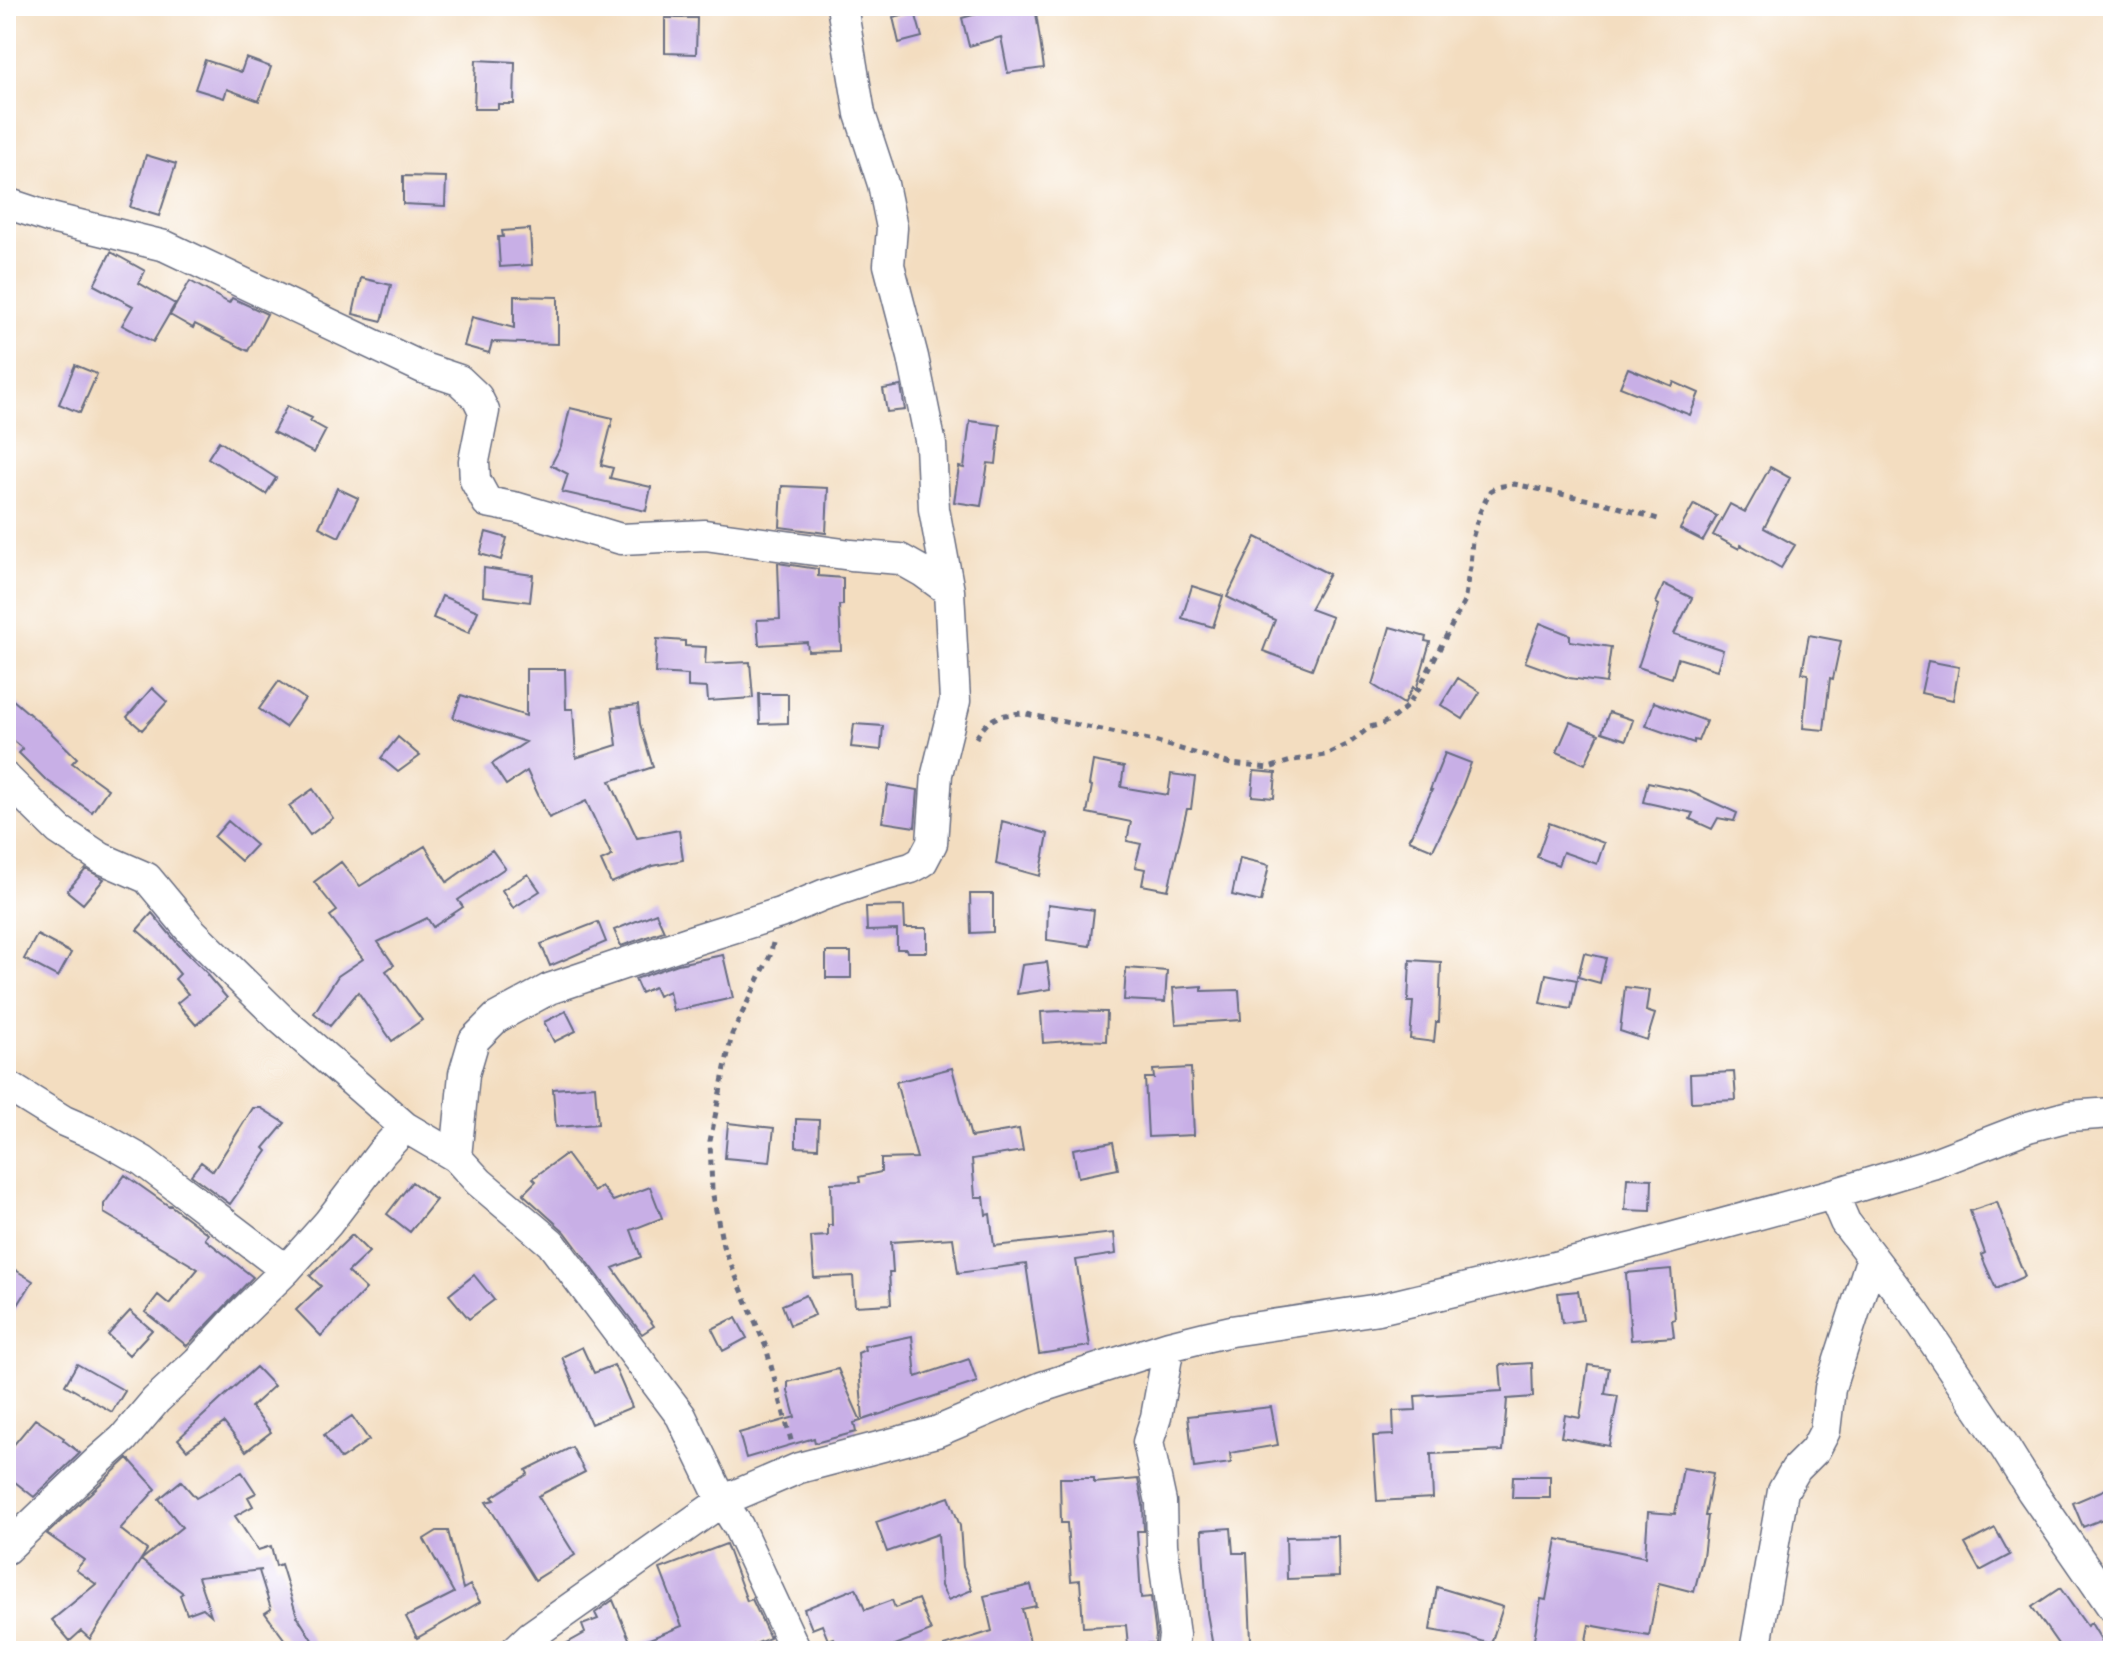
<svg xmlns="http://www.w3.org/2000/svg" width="2119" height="1657" viewBox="0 0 2119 1657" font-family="Delius,sans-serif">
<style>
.building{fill:#c8afe6}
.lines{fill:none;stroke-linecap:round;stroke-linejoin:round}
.minor-casing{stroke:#676c80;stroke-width:33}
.path{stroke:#676c80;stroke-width:5;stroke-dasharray:6 6;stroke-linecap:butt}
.minor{stroke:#fff;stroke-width:30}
</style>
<rect width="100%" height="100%" fill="#fff"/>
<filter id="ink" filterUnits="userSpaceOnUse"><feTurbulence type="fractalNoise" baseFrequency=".0125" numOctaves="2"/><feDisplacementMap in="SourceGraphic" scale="16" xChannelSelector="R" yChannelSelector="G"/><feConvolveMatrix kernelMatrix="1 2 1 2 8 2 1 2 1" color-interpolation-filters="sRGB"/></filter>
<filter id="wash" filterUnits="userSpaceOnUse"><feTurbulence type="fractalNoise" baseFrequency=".006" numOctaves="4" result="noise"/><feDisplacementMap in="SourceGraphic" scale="32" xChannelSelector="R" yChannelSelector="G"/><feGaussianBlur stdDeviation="1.8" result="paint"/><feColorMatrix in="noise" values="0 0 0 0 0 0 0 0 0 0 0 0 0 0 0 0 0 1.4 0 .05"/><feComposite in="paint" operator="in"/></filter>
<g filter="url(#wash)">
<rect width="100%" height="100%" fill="#f3ddc0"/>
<g id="blocks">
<!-- building -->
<path class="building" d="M1006,6h29l9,62 -36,5 -7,-36 -32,9 -7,-28z
M915,12l7,25 -23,6 -6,-26z
M665,18h32l-1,36 -31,-1z
M246,58l25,9 -12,34 -32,-12 -3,9 -29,-9 10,-29 36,12z
M476,60l39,2 -1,42h-16v5h-24z
M146,155l30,9 -17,52 -29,-9z
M403,176l43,1 -1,29 -42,-2z
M530,229l2,36 -32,2 -2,-30h5l-1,-6z
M111,252l34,19 -6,12 36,21 -22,38 -31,-17 11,-19 -39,-21z
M361,278l30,7 -9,36 -29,-7z
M190,281l39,22 3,-5 35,16 -19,37 -53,-27 -2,4 -23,-13z
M514,296l44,1v47l-66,-2 -3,11 -25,-7 8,-29 42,11z
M75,365l22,9 -17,39 -21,-9z
M1628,368l44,18 2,-4 25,11 -9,22 -70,-28z
M901,386l4,24 -18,2 -4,-23z
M287,406l25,12 -2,3 16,9 -12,23 -41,-21z
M570,408l43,10 -12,47 12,3 -3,10 41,9 -5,24 -84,-19 6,-18 -17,-9 10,-19z
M970,421l30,4 -4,39 -8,-1 -7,43 -27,-4 5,-35 5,1z
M219,441l57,37 -10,16 -58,-36z
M1770,467l20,11 -26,50 31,17 -14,23 -40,-23 -2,4 -26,-14 17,-31 15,8z
M782,486l46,2 -2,45 -46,-6z
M337,488l21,10 -19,39 -20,-10z
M1694,504l23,12 -14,25 -23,-12z
M486,532l21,6 -6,22 -21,-6z
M1256,537l73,37 -19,35 22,8 -20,52 -49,-18 12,-31 -48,-23z
M778,563l40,6v7l25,2v27h-4l2,45 -33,1 -1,-9 -48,3 -2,-25 23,-1z
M484,568l49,7 -3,27 -47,-6z
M1664,584l28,14 -18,36 49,16 -6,20 -39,-12 -6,20 -34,-11 21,-62 -3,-2z
M1192,586l31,10 -10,31 -31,-9z
M442,596l36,15 -9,22 -36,-15z
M1540,623l30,12v6l41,6 -5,36 -37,-5 -44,-16z
M1390,627l36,10 -1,4 5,1 -14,48 -3,-3 -9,17 -31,-19z
M1809,635l32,6 -8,38 -3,-1 -6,52 -21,-2 5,-54 -6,-1z
M657,639l28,2v5l21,1 -1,17 45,-2 3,36 -45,3 -1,-13 -19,-1v-12l-33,-2z
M1928,661l31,6 -6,33 -32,-7z
M526,669h39l1,40h7l3,49 41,-13 -5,-37 26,-3 2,19 13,43 -43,14 27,57 42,-8 4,30 -30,6 -42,17 -10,-22 11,-5 -26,-55 -37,17 -22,-47 -21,14 -14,-21 34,-22 -73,-24 8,-23 65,21z
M1458,678l22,14 -17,27 -22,-14z
M279,681l26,18 -20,28 -26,-18z
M152,688l15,14 -25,28 -15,-13z
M6,694l42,36 29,28 -5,5 36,26 -16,23 -47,-33 -26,-26 4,-4 -17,-14z
M759,694h29v29l-28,1z
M1654,702l52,19 -8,20 -4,-1v3l-48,-17z
M1609,712l24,8 -7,20 -24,-8z
M1570,722l29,12 -14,30 -28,-12z
M854,724l29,2 -2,24 -30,-3z
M398,737l22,19 -22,16 -17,-14z
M1445,753l26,10 -14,37 -24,50 -24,-10 23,-50h-2z
M1093,761l31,6 -3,20 47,8 3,-21 24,3 -4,32h-4l-19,81 -26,-5 3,-16 -10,-2 6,-23 -14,-3 4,-19 -44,-9 5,-27 -3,-1z
M1254,771l22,2 -2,25 -22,-2z
M1648,782l41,9 48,22 -3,8 -16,-3 -6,11 -22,-10 3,-6 -50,-11z
M888,785l30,5 -3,37 -33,-5z
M313,789l20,29 -23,17 -21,-29z
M228,821l28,24 -15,16 -27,-24z
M1002,821l46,13 -8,42 -44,-12z
M1549,823l55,20 -7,21 -34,-12 -5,13 -21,-8z
M425,846l22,36 45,-32 13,18 -47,32 5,7 -30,20 -6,-9 -49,24 16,23 -8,6 36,49 -30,21 -34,-49 -28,34 -16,-13 24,-37 25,-17 -33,-43 7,-5 -23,-29 27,-20 19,24z
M1240,858l29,7 -8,37 -29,-7z
M86,869l18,10 -21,25 -16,-13z
M528,874l12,17 -27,17 -11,-18z
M970,894h23v38l-22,1z
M1048,904l46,6 -4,36 -43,-6z
M904,906l1,22h22v24h-20l-1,-3h-9v-19l-30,1 -1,-24z
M152,913l26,31 30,30 -1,1 20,23 -31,27 -19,-22 11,-9 -13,-15 5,-5 -22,-26 -21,-18z
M656,913l8,18 -43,15 -7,-16z
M598,922l8,20 -56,24 -9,-22z
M37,935l34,18 -13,24 -34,-18z
M826,952h25v26h-25z
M1584,953l22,5 -6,25 -22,-6z
M723,955l10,43 -60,13 -4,-20 -11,5 -4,-9 -13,6 -6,-14 43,-15z
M1410,960l31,2 -2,60h-3l-2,20 -24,-3 3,-37h-5z
M1047,962l4,27 -34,5 5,-29z
M1126,968l41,3 -2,31 -41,-2z
M1546,974l31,6 -6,29 -31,-6z
M1202,986v5l37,-1 2,30 -65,4 -3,-36z
M1625,987l24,3 -3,21 9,3 -8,26 -27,-9z
M566,1011l10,20 -22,11 -10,-20z
M1062,1011l45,1 -1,29 -24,-1 -39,3 -2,-31z
M952,1068l19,69 48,-8 4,22 -51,8 3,38h9l2,18 4,-1 4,32 120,-13 2,21 -40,6 14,86 -51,8 -13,-90 -68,9 -5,-35 -62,4 2,30h-4l2,32 -36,2 -2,-30 -39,2 -3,-41 17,-1v-11h4l-1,-42 29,-1 -1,-5 22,-5v-13l36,-1 -21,-76z
M1191,1068l3,67 -46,2 -3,-59h9l-1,-8z
M1734,1072l2,28 -45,2 -1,-28z
M595,1086l3,38 -42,3 -3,-38z
M253,1108h8l24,15 -21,25 3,3 -37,53 -39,-29 10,-13 12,9z
M796,1119l23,1 -1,28 -22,-1z
M728,1123l46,5 -4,34 -45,-4z
M1113,1142l5,27 -40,8 -5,-28z
M566,1154l28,38 7,-6 12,15 37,-14 12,31 -31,12 10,27 -28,11 41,58 -12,8 -77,-102 -42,-38 13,-13 -3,-3z
M125,1175l44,31 1,-1 38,29 -3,5 48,38 -66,69 -42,-34 13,-17 11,9 29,-35 -94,-56v-9z
M1627,1178l25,1 -1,32 -26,-1z
M412,1182l24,18 -26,32 -23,-18z
M1997,1202l14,38h-1l15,36 -29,13 -15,-34 4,-2 -15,-42z
M352,1235l17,17 -21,20 18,17 -45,47 -25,-26 25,-24 -11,-10z
M6,1264l27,17 -27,43z
M1671,1269l4,50 -3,1 2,17 -43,3 -5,-67z
M474,1275l20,25 -25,19 -20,-24z
M1578,1291l5,29 -21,3 -4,-30z
M806,1295l9,20 -25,10 -8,-20z
M130,1311l22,19 -23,25 -21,-20z
M736,1318l11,20 -24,13 -11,-22 20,-10 1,1z
M912,1336l4,41 53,-18 8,23 -114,38 -5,-67 7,-3 -1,-4z
M582,1347l12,26 20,-8 18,42 -41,17 -29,-67z
M1532,1363l1,34 -26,2 -4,52 -72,3 2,44 -56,3 -4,-65 21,-1 -1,-24 23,-1 -1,-14 87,-5 -2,-26z
M77,1364l48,27 -13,21 -47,-27z
M1588,1365l21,3 -4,26 13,2 -9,50 -48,-9 4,-22 15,3z
M256,1367l18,19 -23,21 20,25 -25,19 -22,-28 -37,27 -9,-11z
M838,1369l23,52 -7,2 2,9 -41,11 -1,-5 -68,20 -7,-25 56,-16 -7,-26v-9z
M1271,1407l7,38 -48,8 1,10 -37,5 -6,-52z
M352,1416l17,24 -28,19 -17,-24z
M35,1419l29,19 -1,2 17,13 -46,44 -28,-22v-21z
M572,1447l13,25 -47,24 37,59 -40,25 -49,-78 9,-2 -3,-3 36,-23 -2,-4z
M128,1458l28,31 -36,40 27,21 -57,89 -9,-8 -11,10 -18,-21 44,-36 -20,-14 8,-10 -37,-26z
M1683,1468l30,5 -8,43h3l-5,40 -9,36 -35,-9 -10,53 -60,-11 -5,26h-52l9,-52 5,1 11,-61 88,18 3,-45 27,2z
M242,1472l14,21 -8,4 5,9 -18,10 23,34 13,-4 5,20 5,-2 16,52 22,35h-26l-28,-38 6,-4 -12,-38 3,-1 -64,7 13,38 -8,-7 -16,6 -7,-19 3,-2 -42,-33 41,-33 -23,-28 22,-18 15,17z
M1513,1476h37v22h-38z
M1060,1478h34v5l44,-4 5,25 1,27h-7l4,67 10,-1 5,38 -1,8 -27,2 -2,-20 -43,2 -3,-47 -9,1 -4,-58h-6z
M2113,1486v29l-30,12 -10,-24z
M949,1497l11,29 3,41 9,23 -24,10 -7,-14 -3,-52 -51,18 -11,-30z
M1231,1528l2,25h14l4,87 -38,7 -6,-34 -5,-83z
M1995,1528l15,27 -30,16 -15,-27z
M437,1531h11l15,58 7,-4 10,17 -63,36 -11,-21 48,-24 -30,-54z
M1338,1536l1,41 -52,2 -1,-42z
M726,1544l21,57 5,-2 18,39 -32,13h-185l32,-18 -3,-8 16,-6 -3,-6 18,-13 19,46 50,-20 -22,-57z
M1031,1585l5,21 -14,3 9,37 -23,5h-63l-1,-5 48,-15 -8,-35z
M1437,1587l66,20 -12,37 -26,-8 -35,-6z
M856,1588l9,22 27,-10 3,8 23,-9 13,32 -51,20h-41l-5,-13 -6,2 -6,-15 -10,4 -8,-20z
M2060,1588l27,38 4,-3 17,28h-45l-31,-44z"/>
</g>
</g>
<g filter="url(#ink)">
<use href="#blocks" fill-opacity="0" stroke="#676c80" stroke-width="2"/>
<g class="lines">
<defs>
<path id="minor" d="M6,203l45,15 114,28 258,122 36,12 18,17 7,14 -10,50 1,19 12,22 31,6 103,31 84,-4 146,20 49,4 23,13 26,19
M6,778l53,52 42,28 46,20 44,53 90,88 124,108 51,30 23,25 72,61 130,173 41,85 16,25 58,125
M6,1085l58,36 37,16 42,24 143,109
M456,1157l8,-83 10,-34 22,-22 53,-29 145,-49 86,-27 43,-18 51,-17 37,-10 11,-6 10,-19 5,-69 18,-73 -6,-110 -15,-82 -3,-64 -18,-88 -24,-92 3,-37 -9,-44 -23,-70 -18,-108
M1833,1194l12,28 69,90 85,126 33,53 81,117
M1169,1346l-13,71 -8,25 13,60 1,43 12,90 -2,16
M6,1549l93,-89 24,-21 33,-39 42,-39 42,-46 46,-45 42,-47 54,-71 23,-25
M515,1651l16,-15 191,-135 77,-33 137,-36 106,-45 127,-41 36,-9 26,-6 148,-22 259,-62 195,-53 99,-30 96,-37 41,-11 44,-3
M1755,1651l28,-160 13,-22 19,-19 10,-19 5,-43 42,-131"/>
</defs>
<!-- minor casing -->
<use href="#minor" class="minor-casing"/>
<!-- path -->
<path class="path" d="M976,738c13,-21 22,-23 46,-25l132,28 77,23 38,4 25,-8 31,-5 22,-10 23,-18 12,-3 12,-7 12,-10 12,-17 46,-88 6,-35 2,-28 8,-27 10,-21 7,-4 17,-3 90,19 54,16
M773,943l-3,13 -38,78 -22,107 2,49 11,56 43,101 26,97"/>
<!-- minor -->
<use href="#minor" class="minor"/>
</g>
</g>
<!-- margin -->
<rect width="2119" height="1657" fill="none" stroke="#fff" stroke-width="32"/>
</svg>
